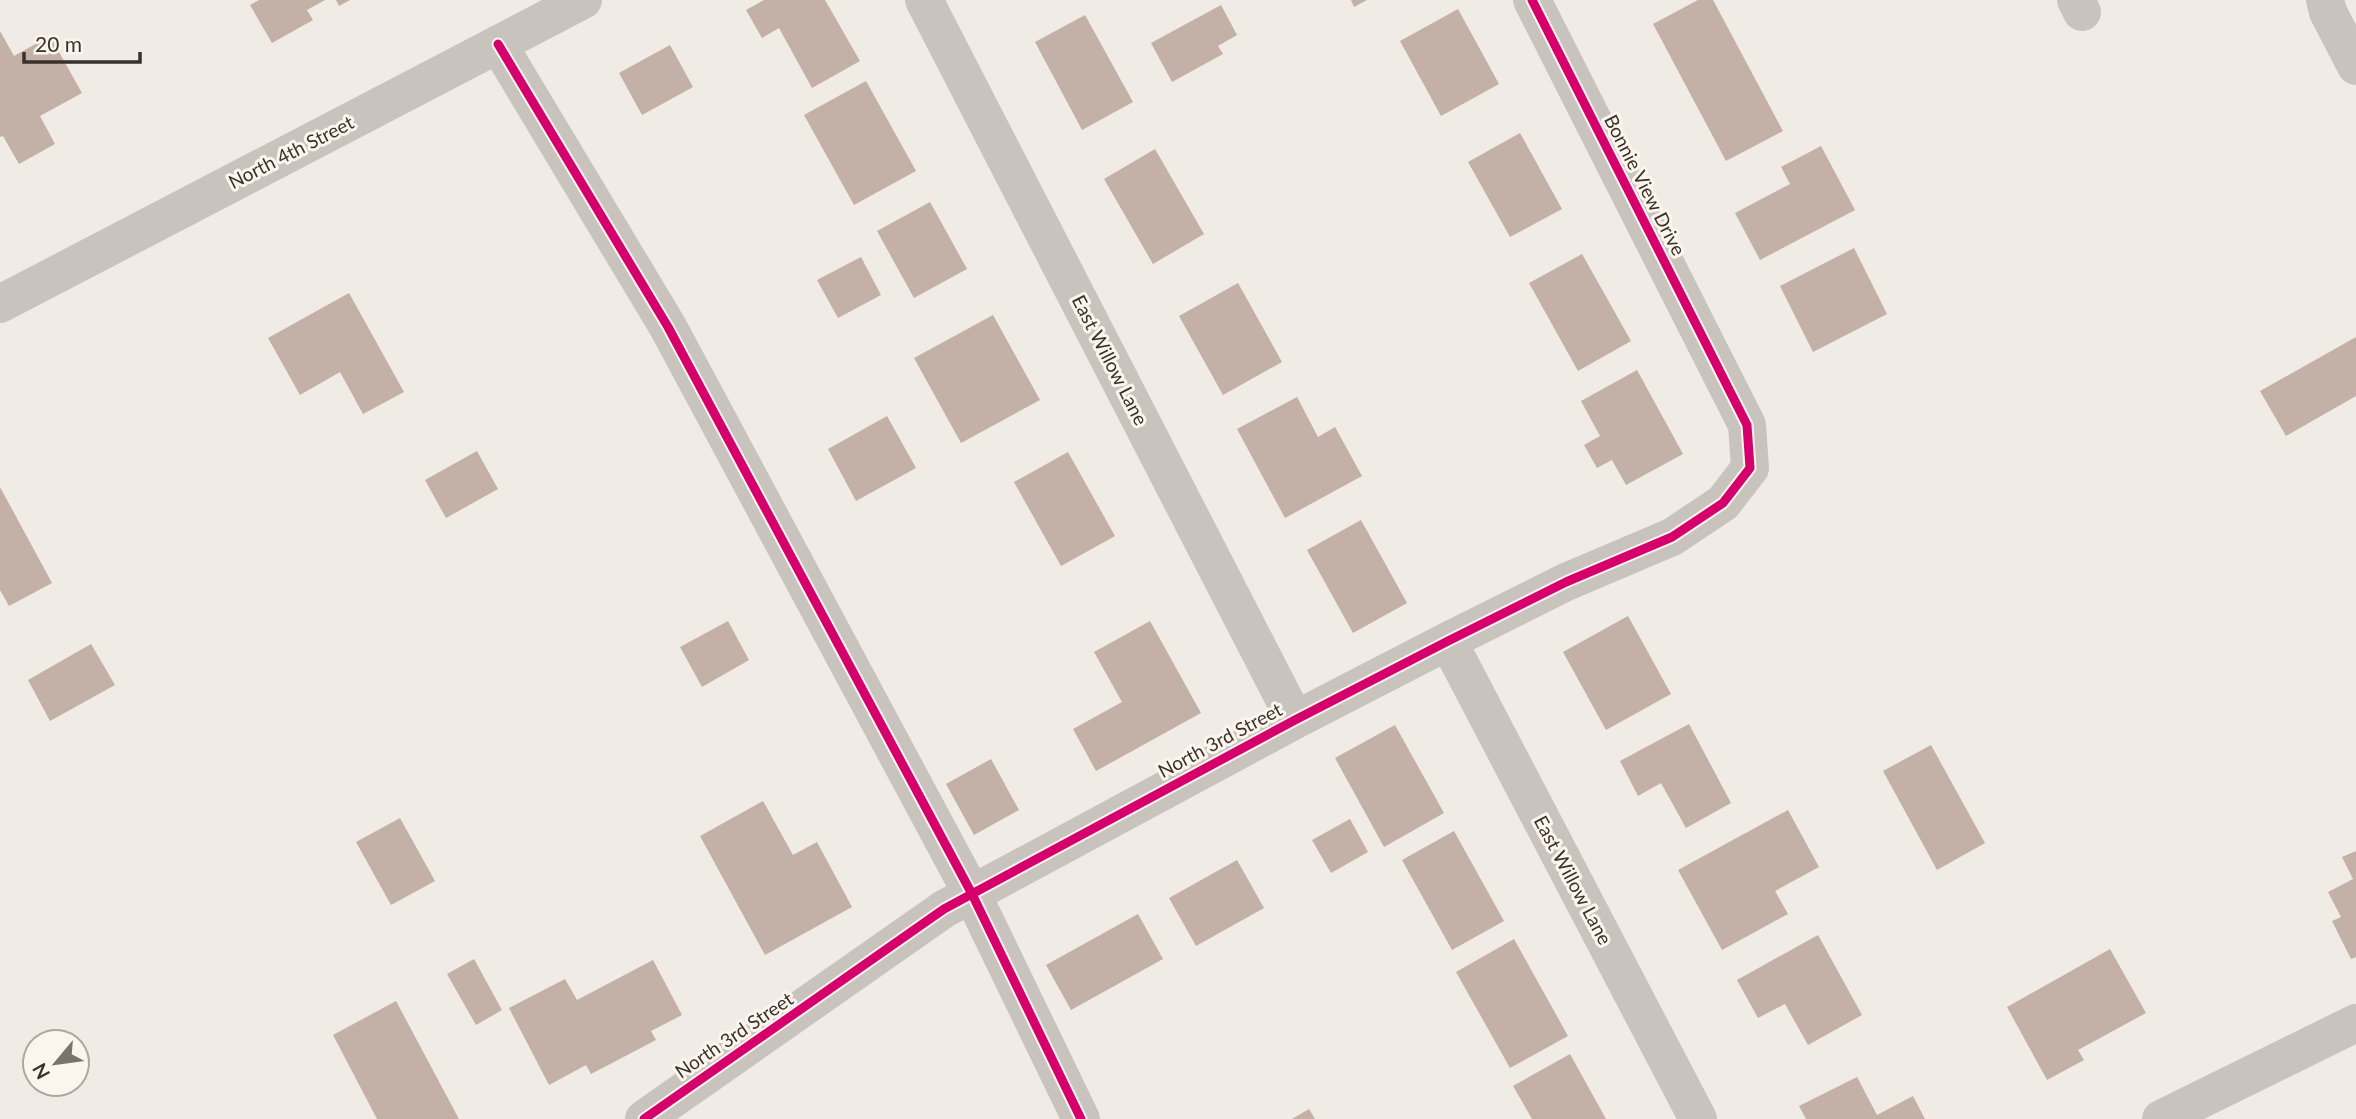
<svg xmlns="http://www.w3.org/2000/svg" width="2356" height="1119" viewBox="0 0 2356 1119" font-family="Lato,sans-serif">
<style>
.building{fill:#c3b0a7}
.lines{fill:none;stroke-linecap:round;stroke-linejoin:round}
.minor{stroke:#c9c3be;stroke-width:38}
.cycleway-casing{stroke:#fbf5ee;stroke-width:13}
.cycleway{stroke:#d6006c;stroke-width:9}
.labels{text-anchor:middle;stroke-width:6;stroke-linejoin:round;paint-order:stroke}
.street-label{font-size:19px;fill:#3b312b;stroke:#fbf5ee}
</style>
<rect width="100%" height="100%" fill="#f0ebe5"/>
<!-- building -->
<path class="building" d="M259,0h66l-18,10 6,10 -41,23 -22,-38z
M336,0h14l-11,6z
M764,0h61l35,61 -48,27 -33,-60 -17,10 -16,-28z
M1351,0h16l-13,7z
M1698,0h15l70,131 -57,30 -73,-137z
M1221,5l16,30 -19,11 5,8 -51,28 -21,-39z
M1458,9l41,75 -58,32 -41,-75z
M1085,15l48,87 -51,28 -47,-88z
M0,31l14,25 36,-20 32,57 -42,23 15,28 -36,20 -16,-28 -3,1z
M670,45l23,42 -51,28 -23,-42z
M866,81l50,90 -62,34 -50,-90z
M1520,133l42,76 -52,28 -42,-75z
M1821,146l34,64 -95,50 -25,-47 55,-29 -9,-17z
M1155,149l49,85 -51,30 -49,-85z
M930,202l37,67 -53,29 -37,-67z
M1854,248l33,66 -74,38 -33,-66z
M1582,254l49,87 -53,30 -49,-88z
M861,257l20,38 -43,23 -21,-38z
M1238,283l44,79 -59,33 -44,-79z
M349,293l55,99 -41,22 -23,-42 -40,23 -32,-57z
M993,315l47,85 -79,43 -47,-85z
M2356,337v59l-70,40 -26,-45z
M1637,370l46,84 -57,31 -14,-25 -15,8 -13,-23 16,-9 -19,-35z
M1297,397l21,40 17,-10 27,49 -77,42 -48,-89z
M887,416l29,52 -60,33 -28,-52z
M477,451l21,38 -52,29 -21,-38z
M1068,452l47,84 -54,30 -47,-84z
M0,487l52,96 -43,23 -9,-16z
M1361,520l46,83 -54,30 -46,-83z
M1628,616l43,78 -65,36 -43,-78z
M728,621l21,39 -47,27 -22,-40z
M1150,621l51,92 -105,58 -23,-42 49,-27 -28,-50z
M91,644l24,41 -65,36 -22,-41z
M1689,724l42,79 -45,25 -25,-45 -23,13 -18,-35z
M1395,725l49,88 -60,34 -49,-89z
M1931,745l54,98 -48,27 -54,-99z
M991,759l28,51 -45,25 -28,-51z
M763,801l30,54 24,-13 35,65 -87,48 -65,-119z
M1788,810l31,57 -44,24 13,23 -66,36 -44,-80z
M400,818l35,63 -44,24 -35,-63z
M1350,819l18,33 -37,21 -19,-33z
M1454,831l50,90 -52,29 -50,-90z
M2356,851v106l-5,2 -19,-38 9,-4 -13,-25 25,-13 -11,-22z
M1237,860l27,48 -68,38 -27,-48z
M1138,914l25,45 -92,51 -25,-45z
M1818,935l44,80 -54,30 -23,-41 -27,14 -21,-38z
M1514,939l54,97 -58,32 -54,-96z
M2110,949l36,64 -68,37 6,10 -37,20 -40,-73z
M474,959l28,51 -26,15 -29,-51z
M653,960l29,55 -31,16 5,9 -65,34 -5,-9 -37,20 -40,-77 56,-29 12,21z
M396,1001l63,118h-82l-44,-84z
M1570,1054l36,65h-74l-19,-33z
M1857,1077l20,38 36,-19 12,23h-119l-7,-13z
M1309,1109l6,10h-23z"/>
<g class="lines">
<!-- minor -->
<path class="minor" d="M924,0l371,720
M2076,0l6,12
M2325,0l3,12 28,54
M498,44l170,283 304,567 109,225
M0,304l583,-304
M1448,641l250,478
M644,1119l300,-210 351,-189 153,-79 118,-59 106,-45 51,-34 27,-35 -3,-43 -215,-425
M2161,1119l195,-96"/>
<defs>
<path id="cycleway" d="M498,44l170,283 304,567 109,225
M644,1119l300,-210 351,-189 153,-79 118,-59 106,-45 51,-34 27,-35 -3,-43 -215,-425"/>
</defs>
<!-- cycleway casing -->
<use href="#cycleway" class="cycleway-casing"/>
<!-- cycleway -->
<use href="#cycleway" class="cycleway"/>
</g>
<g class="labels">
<!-- street labels -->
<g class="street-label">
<text transform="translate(291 152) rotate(-27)" y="7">North 4th Street</text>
<text transform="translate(1645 185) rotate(63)" y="7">Bonnie View Drive</text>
<text transform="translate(1110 360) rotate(63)" y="7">East Willow Lane</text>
<text transform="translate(1220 740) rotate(-28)" y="7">North 3rd Street</text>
<text transform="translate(1573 880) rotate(62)" y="7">East Willow Lane</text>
<text transform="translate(734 1035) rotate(-34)" y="7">North 3rd Street</text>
</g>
</g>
<!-- north arrow -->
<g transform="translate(56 1063) rotate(241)"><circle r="33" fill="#fbf5ee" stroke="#aea7a0" stroke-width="2"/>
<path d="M0-5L12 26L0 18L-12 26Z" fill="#7a726c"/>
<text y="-10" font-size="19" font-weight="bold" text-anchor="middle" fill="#3b312b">N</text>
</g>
<!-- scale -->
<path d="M24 52v10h116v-10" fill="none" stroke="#3b312b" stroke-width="3.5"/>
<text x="35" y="52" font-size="21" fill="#3b312b" stroke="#fbf5ee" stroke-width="5" paint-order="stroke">20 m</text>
</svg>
